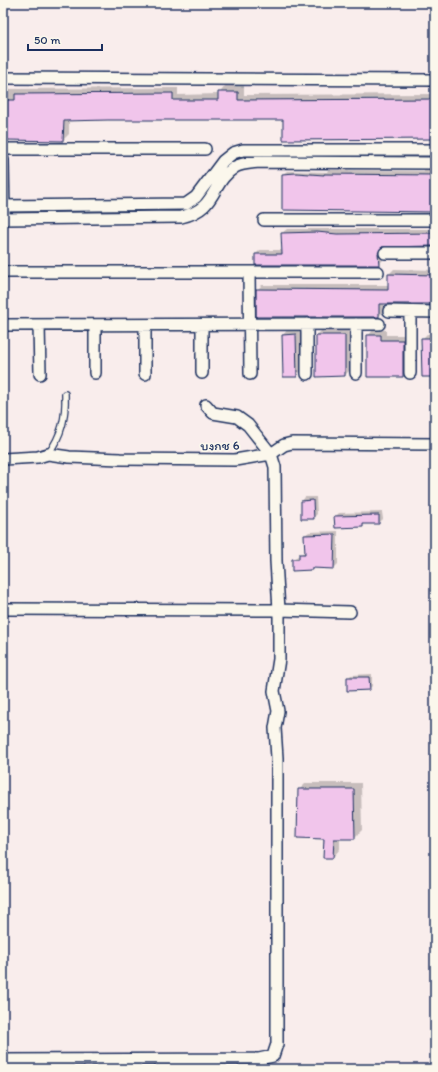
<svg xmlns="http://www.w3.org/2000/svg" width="438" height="1072" viewBox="0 0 438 1072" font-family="Itim,'Playpen Sans Thai',sans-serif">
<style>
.shadow{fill:#0003}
.building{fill:#f1c5eb;stroke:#1b2f5e}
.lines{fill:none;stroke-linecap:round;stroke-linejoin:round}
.lane-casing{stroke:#1b2f5e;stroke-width:8}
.street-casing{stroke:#1b2f5e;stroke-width:14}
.lane{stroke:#fbf7ec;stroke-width:5.5}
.street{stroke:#fbf7ec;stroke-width:11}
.labels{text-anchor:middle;stroke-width:3.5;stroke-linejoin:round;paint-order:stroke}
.street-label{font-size:13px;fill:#1b2f5e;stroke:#fbf7ec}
</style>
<rect width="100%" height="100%" fill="#f9edec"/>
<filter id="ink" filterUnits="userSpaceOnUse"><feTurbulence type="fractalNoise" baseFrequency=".025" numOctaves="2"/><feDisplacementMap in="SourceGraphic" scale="8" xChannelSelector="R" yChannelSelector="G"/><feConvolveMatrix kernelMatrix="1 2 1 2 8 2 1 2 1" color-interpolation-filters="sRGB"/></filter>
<g filter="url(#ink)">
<!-- shadow -->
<path class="shadow" d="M225,86h19v9l191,-1v44l-151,-19h-215v15l-6,6 -60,-1v-52h4v2l171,-1v7l41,-1z
M328,170l107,1v40l-152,-37 4,-3 40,1z
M287,229h148v16l-52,1v14l-4,4 -123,-10 4,-4h23l-1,-17z
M394,269l41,1v33h-51v8l-5,5 -122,-26 5,-5h127v-11z
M288,329h13l1,41 -6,6 -13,-41z
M323,329h27v41l-5,5 -28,-40z
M373,330h13v5h22v35l-6,6 -34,-40z
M427,334h8v42h-12l-1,-37z
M305,497h11l1,17 -4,4 -11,-17z
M382,512l1,7 -4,4h-14l-3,3 -27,-9 4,-4z
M338,531v33l-4,4 -20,-1 -2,2 -19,-10 13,-8 -1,-16 4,-3z
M372,674v12l-3,3 -21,-11 3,-3z
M306,783h55l1,47 -8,8h-14v11l-7,8 -34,-67z"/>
<!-- building -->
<path class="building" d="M218,92h20v8l197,-1v40l-152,1v-20h-175l-44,1 -1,20 -57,-1 1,-20h-4v-20h12v-6l158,-1v7h45z
M296,173l28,2v-1l111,1v37l-153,-2v-36z
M317,232l20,2 98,-1v13l-53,1 -4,6 1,12h-124v-11h27l-1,-21z
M388,274l47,1v29h-56v13h-123v-28l132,1z
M296,334l1,43h-14l-1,-42z
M316,335h29v41l-29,1z
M367,335h14v5h22v37h-36z
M421,338h11l1,39h-11z
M313,500l1,19h-13v-18z
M379,515v9h-16v3l-28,1 -1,-12z
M335,534l-1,35 -22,-1v2l-20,1v-12h7v-5h6l-1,-19z
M347,677h22l1,13 -23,1z
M298,789h56l1,50h-21l-1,19h-10l1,-19 -27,-1z"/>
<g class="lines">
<defs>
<path id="lane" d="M48,454c14,-19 18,-37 17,-60"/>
<path id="street" d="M3,78l432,2
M3,149h202
M3,160l1,52
M3,206l183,-2 10,-7 27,-36 10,-8 10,-3h192
M3,219l178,-2c37,-8 29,-34 54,-50 7,-4 16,-4 24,-5l176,1
M264,220h171
M385,253h50
M3,272h375
M249,272l1,102
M389,311l46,1
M307,324v50
M356,324v49
M3,325l376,-1
M39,325l1,49
M95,325v48
M145,325v49
M202,325v48
M410,373v-61
M3,459l35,-2 10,-3 21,3 51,2 115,1 36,-6 13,-9 8,-2 143,1
M3,609l276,1 71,2
M3,1060l256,-1 14,-3 4,-12v-286l-2,-30 3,-17 -4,-20 5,-32v-49l-3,-49 -1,-94 -4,-13 -23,-29 -11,-8 -24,-4 -7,-8"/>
</defs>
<!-- lane casing -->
<use href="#lane" class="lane-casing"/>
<!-- street casing -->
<use href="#street" class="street-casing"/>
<!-- lane -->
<use href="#lane" class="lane"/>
<!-- street -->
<use href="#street" class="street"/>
</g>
</g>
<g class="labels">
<!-- street labels -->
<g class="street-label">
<text transform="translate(220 445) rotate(-1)" y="5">บงกช 6</text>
</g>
</g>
<!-- margin -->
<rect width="438" height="1072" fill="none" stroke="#fbf7ec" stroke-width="16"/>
<rect x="8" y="8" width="422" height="1056" fill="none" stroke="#1b2f5e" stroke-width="1.5" filter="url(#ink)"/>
<!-- scale -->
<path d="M28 44v6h74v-6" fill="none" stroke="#1b2f5e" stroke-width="2"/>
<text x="34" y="44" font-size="12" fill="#1b2f5e" stroke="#fbf7ec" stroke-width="3" paint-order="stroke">50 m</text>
</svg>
